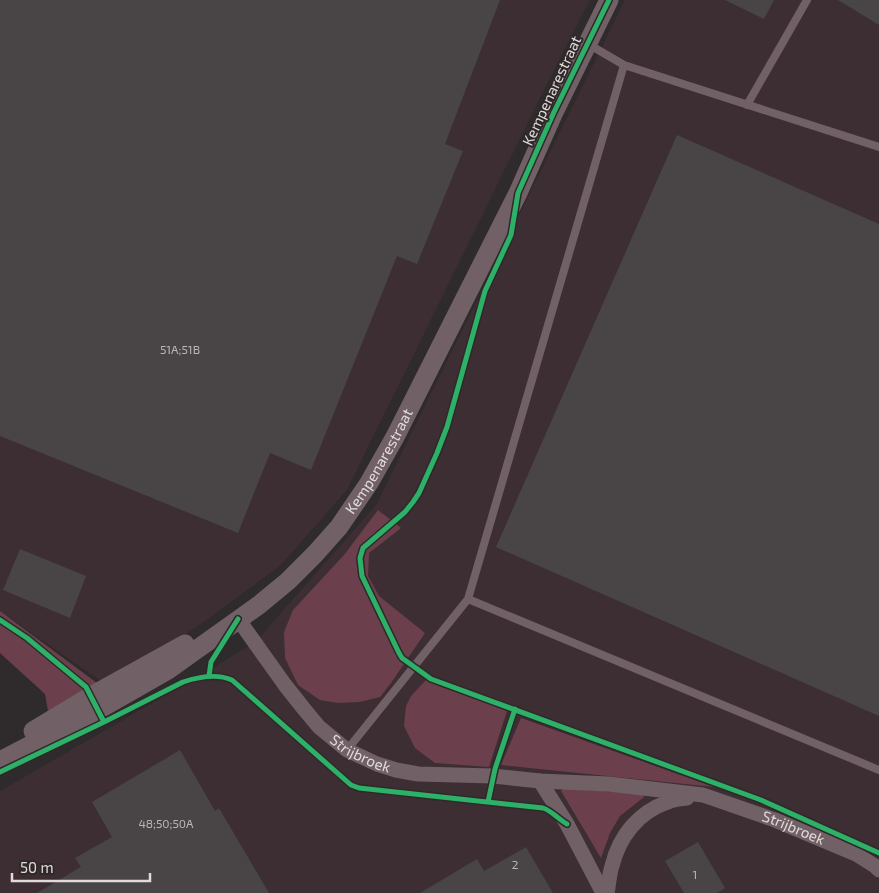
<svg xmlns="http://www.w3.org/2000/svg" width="879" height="893" viewBox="0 0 879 893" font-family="'Exo 2',sans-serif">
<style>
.built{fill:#3c2e32}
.green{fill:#6b404c}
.building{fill:#494546}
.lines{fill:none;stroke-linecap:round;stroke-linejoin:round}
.service{stroke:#716166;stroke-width:8}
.minor{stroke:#716166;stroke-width:15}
.tertiary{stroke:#716166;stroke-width:19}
.cycleway-casing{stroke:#30292a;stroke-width:8}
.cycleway{stroke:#2db169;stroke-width:5}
.labels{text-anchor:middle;stroke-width:4;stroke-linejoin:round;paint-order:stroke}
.number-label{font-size:12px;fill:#bab5b6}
.street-label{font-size:15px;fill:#e0dadb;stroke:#30292a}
</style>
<rect width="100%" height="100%" fill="#2f2a2b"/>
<!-- built -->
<path class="built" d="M0,0h590l-43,84 -200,406 -67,76 -83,61 -95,55 -102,-71z
M625,0h254v893h-879v-102l213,-123 43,-27 120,-136z"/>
<!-- green -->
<path class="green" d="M378,510l23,18 -32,25 -1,23 11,20 46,37 -34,50 -11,14 -20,5 -22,1 -18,-3 -22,-15 -13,-27 -1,-26 9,-22 51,-55z
M0,611l97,72 -49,28 -3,-17 -45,-41z
M426,680l81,31 -18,56 -54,-4 -20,-15 -11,-22 2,-20 5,-10z
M521,718l193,69 -213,-22z
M563,788l80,6 1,3 -24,19 -10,17 -9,25 -40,-67z"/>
<!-- building -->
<path class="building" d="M0,0h500l-55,144 18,7 -46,113 -20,-8 -86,214 -41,-17 -32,80 -238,-97z
M725,0h49l-10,19z
M838,0h41v25z
M677,135l202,89v492l-383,-169z
M20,549l66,27 -16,42 -67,-28z
M180,750l35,61 4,-3 50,85h-232l44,-26 -6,-9 37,-21 -20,-35z
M698,842l27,46 -8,5h-33l-19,-32z
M526,847l27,46h-133l57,-34 7,12z"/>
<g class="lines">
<!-- service -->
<path class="service" d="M588,44l36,21
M747,105l60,-105
M468,599l156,-534 255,82
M347,750l121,-151 411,171"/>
<!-- minor -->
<g class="minor">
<path id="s1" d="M238,619l47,66 19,24 15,18 28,23 30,14 19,6 22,4 75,2 47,5 69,3 94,11 72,25 81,34 19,12 4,4"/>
<path d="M540,781l27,43 36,69"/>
<path d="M607,893c2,-9 2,-18 5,-27 7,-29 26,-54 56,-64 6,-3 12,-3 19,-4"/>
</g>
<!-- tertiary -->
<g class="tertiary">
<path d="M33,731l58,-35 94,-52"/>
<path id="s2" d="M0,761l98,-51 70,-40 91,-65 29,-24 27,-27 24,-27 30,-44 26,-46 123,-244 36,-81 55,-112"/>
</g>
<defs>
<path id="cycleway" d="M609,0l-55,112 -36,81 -7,42 -26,56 -38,136 -10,26 -18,40 -6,9 -8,10 -42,36 -3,10 2,18 37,77 3,5 29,21 330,121 118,53
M0,620l27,18 59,49 18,35 79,-40c15,-5 33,-9 49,-2l119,105 8,3 184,20c9,3 15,11 24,16
M209,676l2,-14 27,-43
M0,772l104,-50
M488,802l7,-33 20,-60"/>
</defs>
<!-- cycleway casing -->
<use href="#cycleway" class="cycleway-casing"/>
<!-- cycleway -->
<use href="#cycleway" class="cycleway"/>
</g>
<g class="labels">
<!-- number labels -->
<g class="number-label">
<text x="180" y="354">51A;51B</text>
<text x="166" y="828">48;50;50A</text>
<text x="515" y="869">2</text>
<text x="695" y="879">1</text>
</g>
<!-- street labels -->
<g class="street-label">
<text transform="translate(552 91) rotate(-65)" y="5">Kempenarestraat</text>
<text dy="5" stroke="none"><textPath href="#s2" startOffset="492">Kempenarestraat</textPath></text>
<text dy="5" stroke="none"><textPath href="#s1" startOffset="185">Strijbroek</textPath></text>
<text dy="5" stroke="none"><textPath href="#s1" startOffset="629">Strijbroek</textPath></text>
</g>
</g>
<!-- scale -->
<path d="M12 873v8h138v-8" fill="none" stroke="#e0dadb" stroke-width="2.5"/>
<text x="20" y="873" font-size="15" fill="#e0dadb" stroke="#30292a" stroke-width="4" paint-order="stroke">50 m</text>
</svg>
